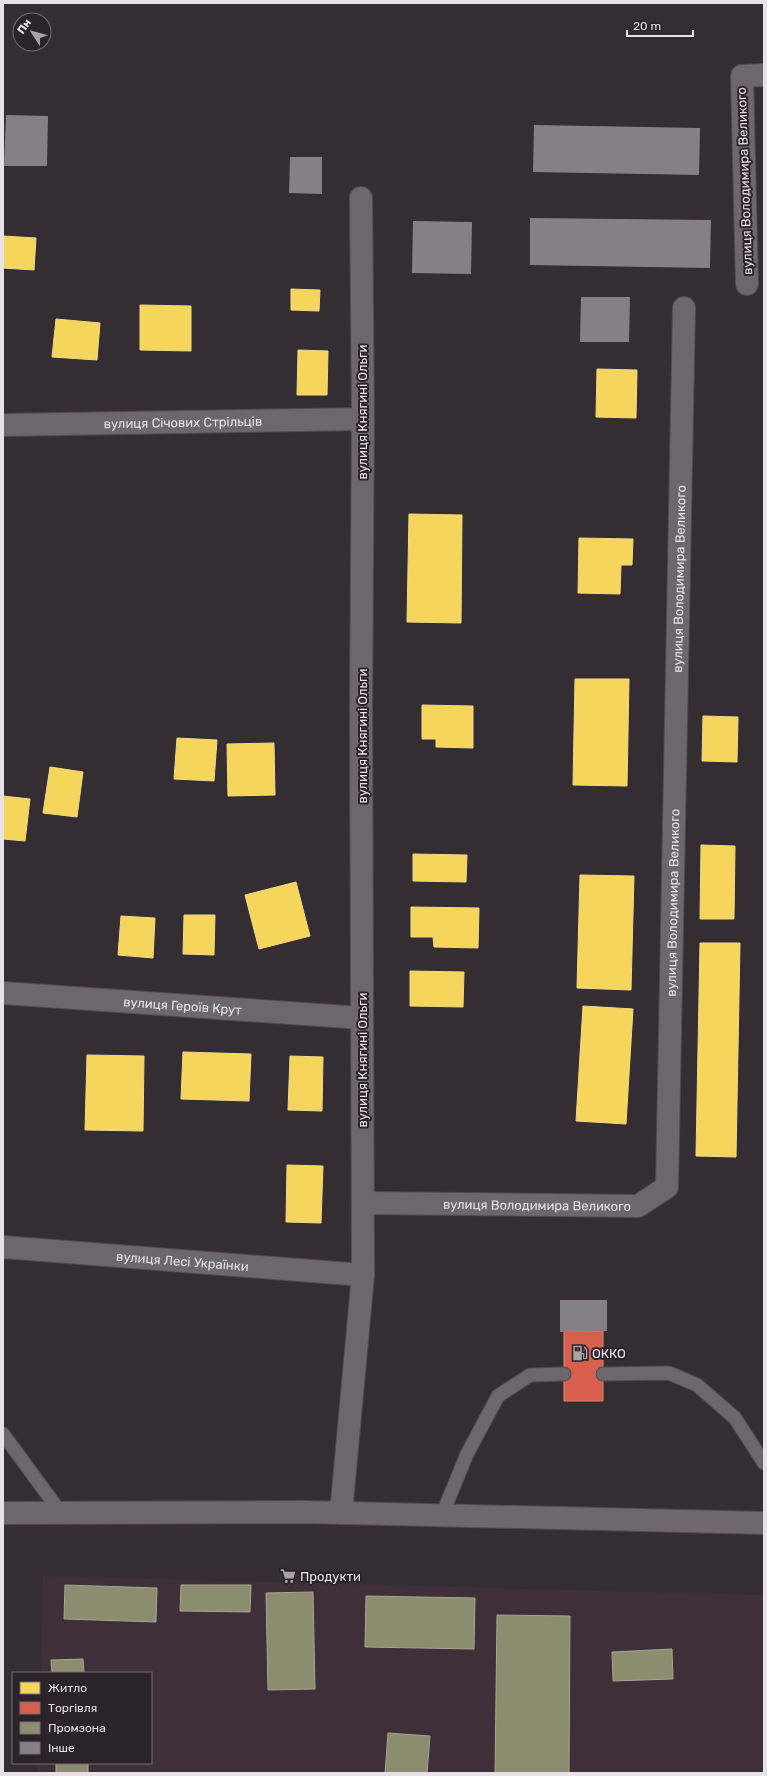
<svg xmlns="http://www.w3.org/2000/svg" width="767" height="1776" viewBox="0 0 767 1776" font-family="Rubik,sans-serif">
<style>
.built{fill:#3e2f39}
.homes{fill:#f6d55c;stroke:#f2d985}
.shops{fill:#d6604d;stroke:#db877b}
.industry{fill:#8c8c6e;stroke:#a8a692}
.building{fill:#848084}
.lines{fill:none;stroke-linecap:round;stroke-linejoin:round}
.lane-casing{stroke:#514b4f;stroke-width:15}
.street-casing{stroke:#514b4f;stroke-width:24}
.secondary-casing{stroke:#514b4f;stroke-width:24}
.lane{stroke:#6b676a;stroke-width:13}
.street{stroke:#6b676a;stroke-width:22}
.secondary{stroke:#6f676b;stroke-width:22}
.labels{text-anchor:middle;stroke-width:4;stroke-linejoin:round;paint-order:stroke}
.street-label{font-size:13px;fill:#e8e1e5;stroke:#2c2229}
.poi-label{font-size:13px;fill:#e8e1e5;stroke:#2c2229;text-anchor:start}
</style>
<rect width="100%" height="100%" fill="#342e32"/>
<!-- built -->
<path class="built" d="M43,1576l721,19v178h-725v-10h112v-90h-110z"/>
<!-- homes -->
<path class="homes" d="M3,236l33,2 -2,32 -31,-2z
M291,289l29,1 -1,21 -28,-1z
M140,305l51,1v45l-51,-1z
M56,319l44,4 -3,37 -45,-3z
M298,350l30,1 -1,44h-30z
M597,369l40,1 -1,48 -40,-1z
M409,514l53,1 -1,108 -54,-1z
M579,538l54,1 -1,26h-11l-1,29 -42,-1z
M575,679h54l-2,107 -54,-1z
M422,705l51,1v42l-37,-1v-8h-14z
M703,716l35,1 -1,45 -35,-1z
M177,738l40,2 -3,41 -40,-2z
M274,743l1,52 -47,1 -1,-52z
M50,767l33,5 -6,45 -34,-4z
M3,796l27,3 -5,42 -22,-2z
M701,845l34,1 -1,73h-34z
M413,854l54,1 -1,27 -53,-1z
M580,875l54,1 -3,114 -54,-2z
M296,882l14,54 -51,13 -14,-54z
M411,907l68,1 -1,40 -44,-1 -1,-10h-22z
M184,915h31l-1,40 -31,-1z
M121,916l34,2 -2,40 -35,-3z
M700,943h40l-4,214 -40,-1z
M410,971l54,1 -1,35 -53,-1z
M583,1006l50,3 -7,115 -50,-3z
M183,1052l68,2 -2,47 -68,-2z
M87,1055l57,1 -1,75 -58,-1z
M290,1056l33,1 -1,54 -34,-1z
M287,1165l36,1 -2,57 -35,-1z"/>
<!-- shops -->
<path class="shops" d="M564,1331h39v70h-39z"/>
<!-- industry -->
<path class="industry" d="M65,1585l92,3 -1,34 -92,-3z
M181,1585h70l-1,27 -70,-1z
M313,1592l2,97 -47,1 -2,-97z
M366,1596l109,2 -1,51 -109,-2z
M497,1615l73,1 -1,157h-74z
M672,1649l1,30 -60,2 -1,-29z
M83,1659l1,14h-32l-1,-13z
M388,1733l42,3 -3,37h-42z
M56,1763h32v10h-32z"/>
<!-- building -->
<path class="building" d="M6,115l42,1 -1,50h-43z
M534,125l166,3 -1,47 -166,-3z
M290,157h32v37l-33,-1z
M530,218l181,2 -1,48 -180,-3z
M413,221l59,1 -1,52 -59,-1z
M581,297h49l-1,45h-49z
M560,1300h47v31l-47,1z"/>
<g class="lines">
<defs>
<path id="lane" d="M603,1374l66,-1 28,12 38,33 29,45
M3,1434l58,79
M442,1515l25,-61 31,-58 32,-21 34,-1"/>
<g id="street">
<path d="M747,284l-5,-208 22,-1"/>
<path id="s1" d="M3,425l360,-6"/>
<path id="s2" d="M3,993l359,25"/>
<path id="s3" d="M363,1203l275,3 29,-19 17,-879"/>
<path id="s4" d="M3,1247l360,28"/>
<path d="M341,1513l22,-238 -2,-570 2,-286 -2,-221"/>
</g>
<path id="secondary" d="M3,1513l302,-1 459,11"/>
</defs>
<!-- lane casing -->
<use href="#lane" class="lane-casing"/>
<!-- street casing -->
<use href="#street" class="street-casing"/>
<!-- secondary casing -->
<use href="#secondary" class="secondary-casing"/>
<!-- lane -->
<use href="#lane" class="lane"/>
<!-- street -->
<use href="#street" class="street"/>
<!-- secondary -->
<use href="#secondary" class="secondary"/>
</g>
<!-- icons -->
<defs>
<symbol id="fuel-bare" viewBox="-9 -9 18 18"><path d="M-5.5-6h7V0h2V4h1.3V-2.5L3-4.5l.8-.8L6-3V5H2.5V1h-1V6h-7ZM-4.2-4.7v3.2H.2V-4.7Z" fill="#a9a2a6" stroke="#2c2229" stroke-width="2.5" paint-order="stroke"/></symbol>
<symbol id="supermarket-bare" viewBox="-9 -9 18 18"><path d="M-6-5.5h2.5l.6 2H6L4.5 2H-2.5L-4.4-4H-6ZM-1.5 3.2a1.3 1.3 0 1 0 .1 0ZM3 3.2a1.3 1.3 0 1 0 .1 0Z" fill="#a9a2a6" stroke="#2c2229" stroke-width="2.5" paint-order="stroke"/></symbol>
</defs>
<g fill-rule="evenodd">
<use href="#fuel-bare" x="569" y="1342" width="22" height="22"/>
<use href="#supermarket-bare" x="277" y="1565" width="22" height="22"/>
</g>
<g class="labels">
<!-- street labels -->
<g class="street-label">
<text transform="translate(744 181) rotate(-92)" y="5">вулиця Володимира Великого</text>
<text transform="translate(362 412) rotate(-90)" y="5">вулиця Княгині Ольги</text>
<text dy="5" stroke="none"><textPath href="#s1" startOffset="180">вулиця Січових Стрільців</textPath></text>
<text dy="5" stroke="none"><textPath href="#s3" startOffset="918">вулиця Володимира Великого</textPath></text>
<text transform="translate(362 736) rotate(-90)" y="5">вулиця Княгині Ольги</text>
<text dy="5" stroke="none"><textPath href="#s3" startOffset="594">вулиця Володимира Великого</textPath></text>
<text dy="5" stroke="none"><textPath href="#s2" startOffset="180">вулиця Героїв Крут</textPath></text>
<text transform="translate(362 1060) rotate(-90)" y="5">вулиця Княгині Ольги</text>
<text dy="5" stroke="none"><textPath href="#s3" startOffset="174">вулиця Володимира Великого</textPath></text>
<text dy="5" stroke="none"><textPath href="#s4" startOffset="180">вулиця Лесі Українки</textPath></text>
</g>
<!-- poi labels -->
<g class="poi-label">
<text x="592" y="1358">ОККО</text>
<text x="300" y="1581">Продукти</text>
</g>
</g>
<!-- border -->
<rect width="767" height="1776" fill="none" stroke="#e8e1e5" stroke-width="8"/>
<!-- legend -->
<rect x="12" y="1672" width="140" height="92" fill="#2c2229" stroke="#776e74"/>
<rect x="20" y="1682" width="20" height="12" fill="#f6d55c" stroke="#776e74"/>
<text x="48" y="1692" font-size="12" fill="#e8e1e5">Житло</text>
<rect x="20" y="1702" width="20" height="12" fill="#d6604d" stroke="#776e74"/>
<text x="48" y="1712" font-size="12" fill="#e8e1e5">Торгівля</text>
<rect x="20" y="1722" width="20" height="12" fill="#8c8c6e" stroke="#776e74"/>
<text x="48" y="1732" font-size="12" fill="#e8e1e5">Промзона</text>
<rect x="20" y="1742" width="20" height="12" fill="#848084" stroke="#776e74"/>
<text x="48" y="1752" font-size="12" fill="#e8e1e5">Інше</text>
<!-- north arrow -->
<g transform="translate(32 32) rotate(306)"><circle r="19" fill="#2c2229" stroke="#776e74"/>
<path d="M0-3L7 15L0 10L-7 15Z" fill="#a9a2a6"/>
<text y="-6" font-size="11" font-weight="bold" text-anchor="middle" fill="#e8e1e5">Пн</text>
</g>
<!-- scale -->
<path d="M627 30v6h66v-6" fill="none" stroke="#e8e1e5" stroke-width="2"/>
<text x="633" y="30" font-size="12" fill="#e8e1e5" stroke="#2c2229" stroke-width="3" paint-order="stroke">20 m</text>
</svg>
